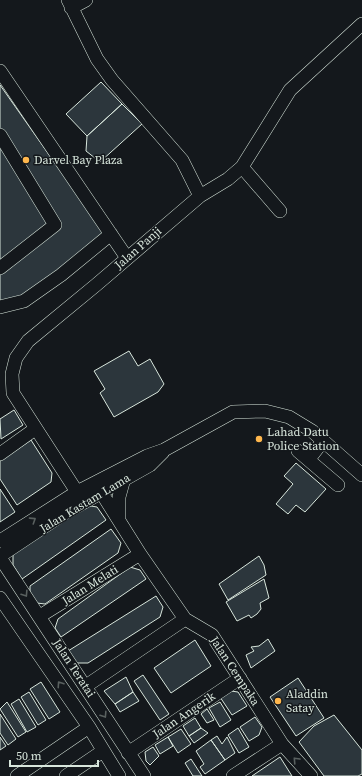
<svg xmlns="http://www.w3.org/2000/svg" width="362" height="776" viewBox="0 0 362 776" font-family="'Source Serif 4',serif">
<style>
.building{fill:#2c363c;stroke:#d8e6dc}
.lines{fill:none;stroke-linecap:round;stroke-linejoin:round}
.minor-casing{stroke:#d8e6dc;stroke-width:14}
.minor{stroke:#14181c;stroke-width:13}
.oneway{stroke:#59605f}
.poi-dot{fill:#ffb74d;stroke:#14181c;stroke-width:1.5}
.labels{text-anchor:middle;stroke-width:3;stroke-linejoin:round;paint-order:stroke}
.poi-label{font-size:12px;fill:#d8e6dc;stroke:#14181c;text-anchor:start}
.street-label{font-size:12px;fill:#d8e6dc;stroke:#14181c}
</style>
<rect width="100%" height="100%" fill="#14181c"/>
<!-- building -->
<path class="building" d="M101,82l21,22 -35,32 -21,-22z
M0,85l105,149 -81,63 -24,7z
M122,104l20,20 -42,38 -14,-11 1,-15z
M129,351l9,15 12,-7 14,25 -6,8 -44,25 -14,-24 5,-4 -11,-18z
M14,410l9,15 -22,14 -1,-20z
M31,440l21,33 -1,9 -34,23 -17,-26v-18z
M296,463l30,26 -21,23 -9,-7 -8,9 -12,-10 17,-20 -9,-8z
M0,489l15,23 -15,10z
M85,505l12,2 9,13 -84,59 -9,-14v-11z
M111,529l10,14 -3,10 -73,51 -8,-1 -7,-9v-8z
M259,556l5,9 2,10 -38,25 -9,-16z
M130,567l10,3 6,9 -85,58 -6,-9 3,-9z
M264,579l5,19 -9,5 1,6 -4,5 -6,4 -2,-3 -12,6 -11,-19z
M156,596l7,11 -3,10 -72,46h-12l-8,-12z
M268,639l7,12 -24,17 -5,-13 8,-4 -3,-4 8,-1z
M195,640l16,26 -40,27 -17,-25z
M143,675l26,39 -9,6 -26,-39z
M126,677l7,15 -18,12 -11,-13z
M298,678l26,40 -28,18 -26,-39z
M41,682l19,30 -11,7 -19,-30z
M231,691l7,1 9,14 -15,9 -12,-18z
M29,692l17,28 -8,5 -17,-28z
M133,692l6,9 -19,11 -5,-8z
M19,699l17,28 -9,5 -16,-28z
M7,702l19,30 -8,5 -18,-28z
M220,702l11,18 -11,7 -11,-19z
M207,709l7,11 -7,3 -6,-9z
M0,714l16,25 -8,6 -8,-12z
M334,715l28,35v24l-4,2h-34l-25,-34 15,-16z
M255,717l7,10 -3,8 -10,6 -9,-14z
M195,718l6,10 -12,8 -6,-10z
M201,728l7,5 -14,10 -5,-7z
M238,728l11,19 -10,6 -11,-18z
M181,729l10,15 -13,9 -10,-16z
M217,736l5,8 5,-7 8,16 -10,7 -14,-20z
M0,737l6,9 -6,4z
M168,737l5,9 -13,8 -5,-9z
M211,740l14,20 -20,14 -5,-7 4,-3 -8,-13z
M153,747l6,9 -9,9 -4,-4 -1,-9z
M280,757l12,19h-40z
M191,759l11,17h-9l-8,-13z"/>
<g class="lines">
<defs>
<path id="minor" d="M68,0l29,59 15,21 70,80 18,36 -104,89 -68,56 -12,17 -4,16 1,19 64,99
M71,8l15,-8
M0,71l127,187
M0,135l55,90 -55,43
M242,167l38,44
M200,196l28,-17 14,-12 48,-77 72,-66
M0,307l24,-6 37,-26 50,-41
M298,451l40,34
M0,454l35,-25
M309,459l14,-18
M101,492l39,62 45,65 27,16 70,109 29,32
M119,518v-21l5,-18
M0,541l77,-49 70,-36 17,-6 69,-38 32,-1 24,6 23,14 50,44
M3,554l60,-40 87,-49 13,-13
M3,562l141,214
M0,598l89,129 30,49
M40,616l100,-62
M86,686l99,-67
M128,753l112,-75
M17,776l72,-49
M66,776l37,-25
M233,776l49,-32"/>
</defs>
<!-- minor casing -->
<use href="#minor" class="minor-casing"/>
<!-- minor -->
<use href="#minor" class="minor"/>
</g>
<!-- one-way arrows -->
<defs><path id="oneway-chevron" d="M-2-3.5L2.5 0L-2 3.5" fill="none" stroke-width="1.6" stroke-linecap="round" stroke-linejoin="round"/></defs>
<g class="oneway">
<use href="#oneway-chevron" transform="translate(33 520) rotate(-33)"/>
<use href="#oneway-chevron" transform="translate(25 594) rotate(57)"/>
<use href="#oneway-chevron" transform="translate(60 684) rotate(-124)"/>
<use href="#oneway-chevron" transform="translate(104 715) rotate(57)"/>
<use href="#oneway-chevron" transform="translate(296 760) rotate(-133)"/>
</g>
<!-- markers -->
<g class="poi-dot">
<circle cx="26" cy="160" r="4"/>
<circle cx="259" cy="439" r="4"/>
<circle cx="278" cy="701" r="4"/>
</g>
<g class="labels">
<!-- poi labels -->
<g class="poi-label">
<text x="34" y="164">Darvel Bay Plaza</text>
<text x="267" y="436">Lahad Datu<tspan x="267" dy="14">Police Station</tspan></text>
<text x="286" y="698">Aladdin<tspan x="286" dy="14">Satay</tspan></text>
</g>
<!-- street labels -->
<g class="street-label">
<text transform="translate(138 248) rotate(-41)" y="4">Jalan Panji</text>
<text transform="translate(85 503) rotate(-31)" y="4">Jalan Kastam Lama</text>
<text transform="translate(90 585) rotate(-32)" y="4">Jalan Melati</text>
<text transform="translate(74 668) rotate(57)" y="4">Jalan Teratai</text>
<text transform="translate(235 671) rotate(57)" y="4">Jalan Cempaka</text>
<text transform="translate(184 715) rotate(-34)" y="4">Jalan Angerik</text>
</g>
</g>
<!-- scale -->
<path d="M10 760v6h88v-6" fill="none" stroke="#d8e6dc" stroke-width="2"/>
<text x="16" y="760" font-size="12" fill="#d8e6dc" stroke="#14181c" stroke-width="3" paint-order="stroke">50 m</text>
</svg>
